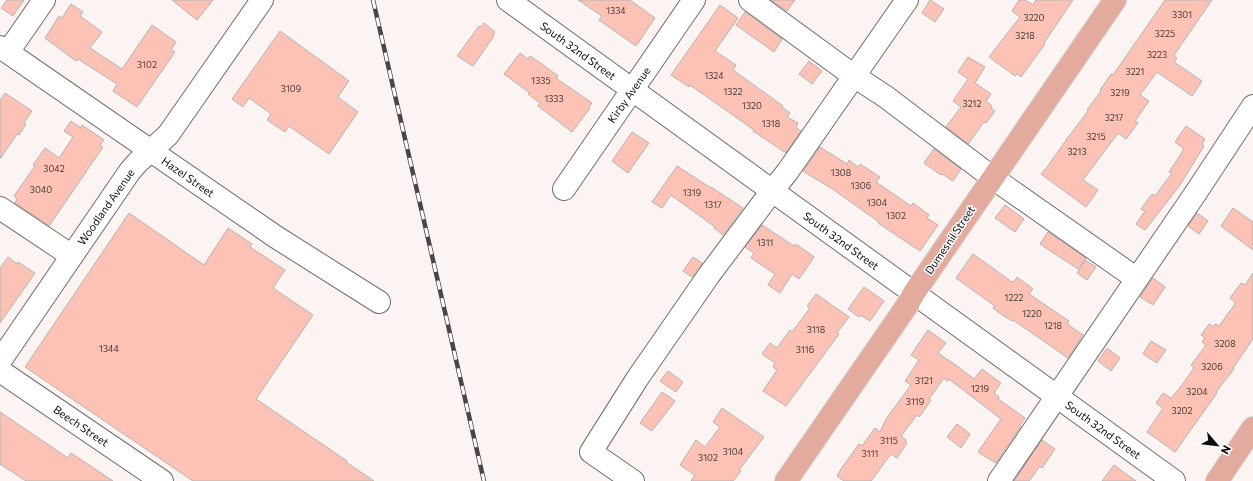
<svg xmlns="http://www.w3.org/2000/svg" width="1253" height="481" viewBox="0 0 1253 481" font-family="Commissioner,sans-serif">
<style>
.building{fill:#fbc2b5;stroke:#bab3b1}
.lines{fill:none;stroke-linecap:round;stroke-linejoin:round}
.minor-casing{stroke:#746d6b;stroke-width:24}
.major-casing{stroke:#d4d3d3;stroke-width:24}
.minor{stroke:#fff;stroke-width:22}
.major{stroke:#e3aa9e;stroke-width:22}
.rail-casing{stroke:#494544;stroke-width:4.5}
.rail{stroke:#fff;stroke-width:3;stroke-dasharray:9;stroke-linecap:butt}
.labels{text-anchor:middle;stroke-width:3;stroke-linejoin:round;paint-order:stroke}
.number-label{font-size:9px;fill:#4a3a36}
.street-label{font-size:11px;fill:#0f0d0c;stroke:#fff}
</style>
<rect width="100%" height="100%" fill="#fbf4f2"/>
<!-- building -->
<path class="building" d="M7,0h17l-11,16 -12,-8z
M172,0h41l-16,20z
M578,0h52l25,18 -19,28 -37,-26 3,-4z
M771,0h24l-8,11z
M930,0l14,9 -9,13 -13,-9z
M1019,0h6l8,5 3,-5h37l-29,43 1,1 -24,33 -4,-3 -2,2 -26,-19 31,-40 -8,-6z
M1165,0h47l-38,55 3,3 -3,4 28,19 -10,15 -35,-24 -17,23 9,6 -14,20 3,2 -12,16 -8,-6 -35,47 15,10 -12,17 -45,-33 6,-7 22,-31 19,-25 -1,-1 14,-19 -1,-1 11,-16 2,1z
M71,4l12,8 -3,4 22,16 -12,16 32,21 30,-44 24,17 -5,8 4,2 -38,55 -24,-16 4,-7 -39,-25 -2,2 -31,-23 14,-22 3,2z
M720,5l18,13 -23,33 21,14 -3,5 50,36 -1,1 8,6 -3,4 11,6 -2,5 5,3 -15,22 -33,-22 1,-1 -51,-36 -13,-9 -1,2 -18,-12z
M745,12l37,27 -8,13 -38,-27z
M484,23l11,9 -2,3 1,1 -21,30 -16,-10 22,-30 2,1z
M280,31l69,50 -11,16 20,15 -29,42 -40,-28 -4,6 -18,-12 4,-6 -22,-16 -6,9 -11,-8z
M520,53l8,6 2,-3 12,8 16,12 -2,2 36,25 -3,4 1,1 -18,24 -34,-26 2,-3 -12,-9 2,-1 -26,-19z
M968,57l17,10 -10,16 16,11 -5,7 6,5 -1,2 4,3 -9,12 -2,-1 -16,22 -22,-17 15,-20 -8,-6 15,-22 -10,-7z
M809,61l13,10 -10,13 -13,-10z
M5,93l27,18 -8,12 2,1 -7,11 -2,-1 -17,25v-59z
M71,121l10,7 1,-3 22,15 -4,5 3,2 -54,79 -34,-23 2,-4 -3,-3 21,-30 -2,-1 12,-17 14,10 14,-21 -9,-6z
M1186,126l19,13 -3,5 2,2 -24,39 -35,45 -9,-6 9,-13 -4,-2 11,-15 3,2 17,-23 -3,-1 15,-23 -9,-7z
M632,132l17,11 -21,30 -16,-12z
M820,147l27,17 2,-4 9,7 2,-3 20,13 -4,5 35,24 2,-3 16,12 -2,3 11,7 -18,26 -42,-28 1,-1 -45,-32 -31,-19z
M934,149l27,20 -8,12 -11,-7 -1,1 -17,-12z
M677,166l34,22v-1l32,21 -20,27 -9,-7 1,-1 -44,-32 -9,13 -10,-6z
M1005,205l19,14 -9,13 -20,-14z
M1233,208l20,14v28l-32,-24z
M129,213l75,52 24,-37 24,16 -2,3 35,23 -12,18 40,27 -57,84 91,62 -1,1 28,19h-181l-168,-114z
M1197,213l11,8 -9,13 -11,-8z
M762,225l32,21 2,-2 18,13 -15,22 -7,-5 -12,19 -12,-8 7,-11 -24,-16 3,-5 -9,-6z
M1048,232l38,26 -8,11 -38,-25z
M973,254l39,28v-1l2,1 3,-5 16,12 -4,5 40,27 -2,3 16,11 -15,23 -55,-38 -1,1 -14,-9 -5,-4 2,-2 -39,-28z
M8,257l9,7 1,-2 17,11 -35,50v-55z
M693,257l9,6 -10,14 -9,-6z
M1085,260l11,7 -9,13 -10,-7z
M1253,273v66l-20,29 1,1 -18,23 1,1 -42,59 -28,-20 16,-24 -7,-5 7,-10 8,5 8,-9 15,-21 -3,-3 15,-20 -4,-3 3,-4 -4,-3 8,-11 5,3 1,-3 4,2 16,-22 -1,-1 1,-1 -5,-4 11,-15 4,2z
M1153,278l12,9 -12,18 -13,-8z
M864,287l20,14 -14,20 -10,-6 -1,2 -11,-8z
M816,294l33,23 -12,16 2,1 -53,72 -23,-15 14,-21 -4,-3 2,-4 -13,-9 8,-11 7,5 13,-18 2,2 18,-24 -3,-2z
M928,330l18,13 -8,10 19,13 17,13 8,-10 19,14 -7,10 5,4 -1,2 27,19 -5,7 1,1 -25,37 -18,-11 23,-33 -52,-40 -1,2 -4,-3 -15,21 2,1 -6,9 -6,8 -2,-2 -16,21 5,4 -1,2 2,1 -10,15 -6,-4 -20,27h-27l-7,-5 4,-7 18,-25 3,2 13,-18 5,4 6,-13 25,-34 -6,-4 14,-21 -8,-5z
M1151,341l15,9 -9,13 -14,-9z
M1107,348l13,10 -9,13 -13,-10z
M668,371l15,11 -7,10 -16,-11z
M662,392l13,9 -23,30 -12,-8z
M722,408l42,29 -25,33 2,1 -8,10h-42l4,-6 -15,-10 16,-25 9,7 15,-20 -7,-5z
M0,412l68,46 3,-5 42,28h-87l-26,-17z
M957,424l13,10 -9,14 -14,-11z
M1042,440l13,9 -13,19 -2,-2 -11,15h-15z
M1114,465l22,16h-34z"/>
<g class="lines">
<defs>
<path id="minor" d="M508,0l666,481
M750,0l104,76 32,21 107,81 144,101
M0,47l276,190 103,65
M8,52l36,-52
M564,189l130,-189
M0,208l72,48
M0,361l130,-190 8,-9 30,-27 94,-135
M0,371l162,110
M633,481l-42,-29 46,-73 72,-104 63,-84 16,-20 119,-171
M999,481l196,-287 58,-88"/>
<path id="major" d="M786,481l120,-174 8,-14 201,-293
M1217,481l36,-53"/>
</defs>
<!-- minor casing -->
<use href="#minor" class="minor-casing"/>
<!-- major casing -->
<use href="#major" class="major-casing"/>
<!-- minor -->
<use href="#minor" class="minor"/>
<!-- major -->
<use href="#major" class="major"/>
<defs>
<path id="rail" d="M373,0l111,481"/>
</defs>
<!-- rail casing -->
<use href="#rail" class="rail-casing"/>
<!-- rail -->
<use href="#rail" class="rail"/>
</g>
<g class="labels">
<!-- number labels -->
<g class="number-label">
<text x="616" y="14">1334</text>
<text x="1182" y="18">3301</text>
<text x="1034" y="21">3220</text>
<text x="1165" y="37">3225</text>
<text x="1025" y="39">3218</text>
<text x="1157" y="58">3223</text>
<text x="147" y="68">3102</text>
<text x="1135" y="75">3221</text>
<text x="714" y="79">1324</text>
<text x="541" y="84">1335</text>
<text x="291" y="92">3109</text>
<text x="733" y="95">1322</text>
<text x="1120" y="96">3219</text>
<text x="554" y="102">1333</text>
<text x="972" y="107">3212</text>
<text x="752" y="109">1320</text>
<text x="1114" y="121">3217</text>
<text x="771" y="127">1318</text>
<text x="1096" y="140">3215</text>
<text x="1077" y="155">3213</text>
<text x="54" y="172">3042</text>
<text x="841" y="176">1308</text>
<text x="861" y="189">1306</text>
<text x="41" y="193">3040</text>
<text x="692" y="196">1319</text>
<text x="877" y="206">1304</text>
<text x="713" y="208">1317</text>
<text x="896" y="219">1302</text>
<text x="765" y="246">1311</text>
<text x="1014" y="301">1222</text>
<text x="1032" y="317">1220</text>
<text x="1053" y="329">1218</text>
<text x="816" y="333">3118</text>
<text x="1225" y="347">3208</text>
<text x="109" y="352">1344</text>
<text x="805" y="353">3116</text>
<text x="1212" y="370">3206</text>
<text x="924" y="384">3121</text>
<text x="980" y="392">1219</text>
<text x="1197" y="395">3204</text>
<text x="915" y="405">3119</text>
<text x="1182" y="414">3202</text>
<text x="889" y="444">3115</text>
<text x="733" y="455">3104</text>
<text x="870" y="457">3111</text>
<text x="708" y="461">3102</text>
</g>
<!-- street labels -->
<g class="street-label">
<text transform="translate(578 51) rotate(36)" y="4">South 32nd Street</text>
<text transform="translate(629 95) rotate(-55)" y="4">Kirby Avenue</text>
<text transform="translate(188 177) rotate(35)" y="4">Hazel Street</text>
<text transform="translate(106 207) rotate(-55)" y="4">Woodland Avenue</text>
<text transform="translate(950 240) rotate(-56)" y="4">Dumesnil Street</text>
<text transform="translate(841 241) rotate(36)" y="4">South 32nd Street</text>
<text transform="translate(81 426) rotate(34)" y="4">Beech Street</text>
<text transform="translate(1103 430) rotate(36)" y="4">South 32nd Street</text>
</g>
</g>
<!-- north arrow -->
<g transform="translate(1217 445) rotate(118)" stroke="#ffffff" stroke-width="3" paint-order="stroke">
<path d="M0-3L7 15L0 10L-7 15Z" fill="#0f0d0c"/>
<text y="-6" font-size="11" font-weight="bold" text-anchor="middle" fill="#0f0d0c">N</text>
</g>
</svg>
